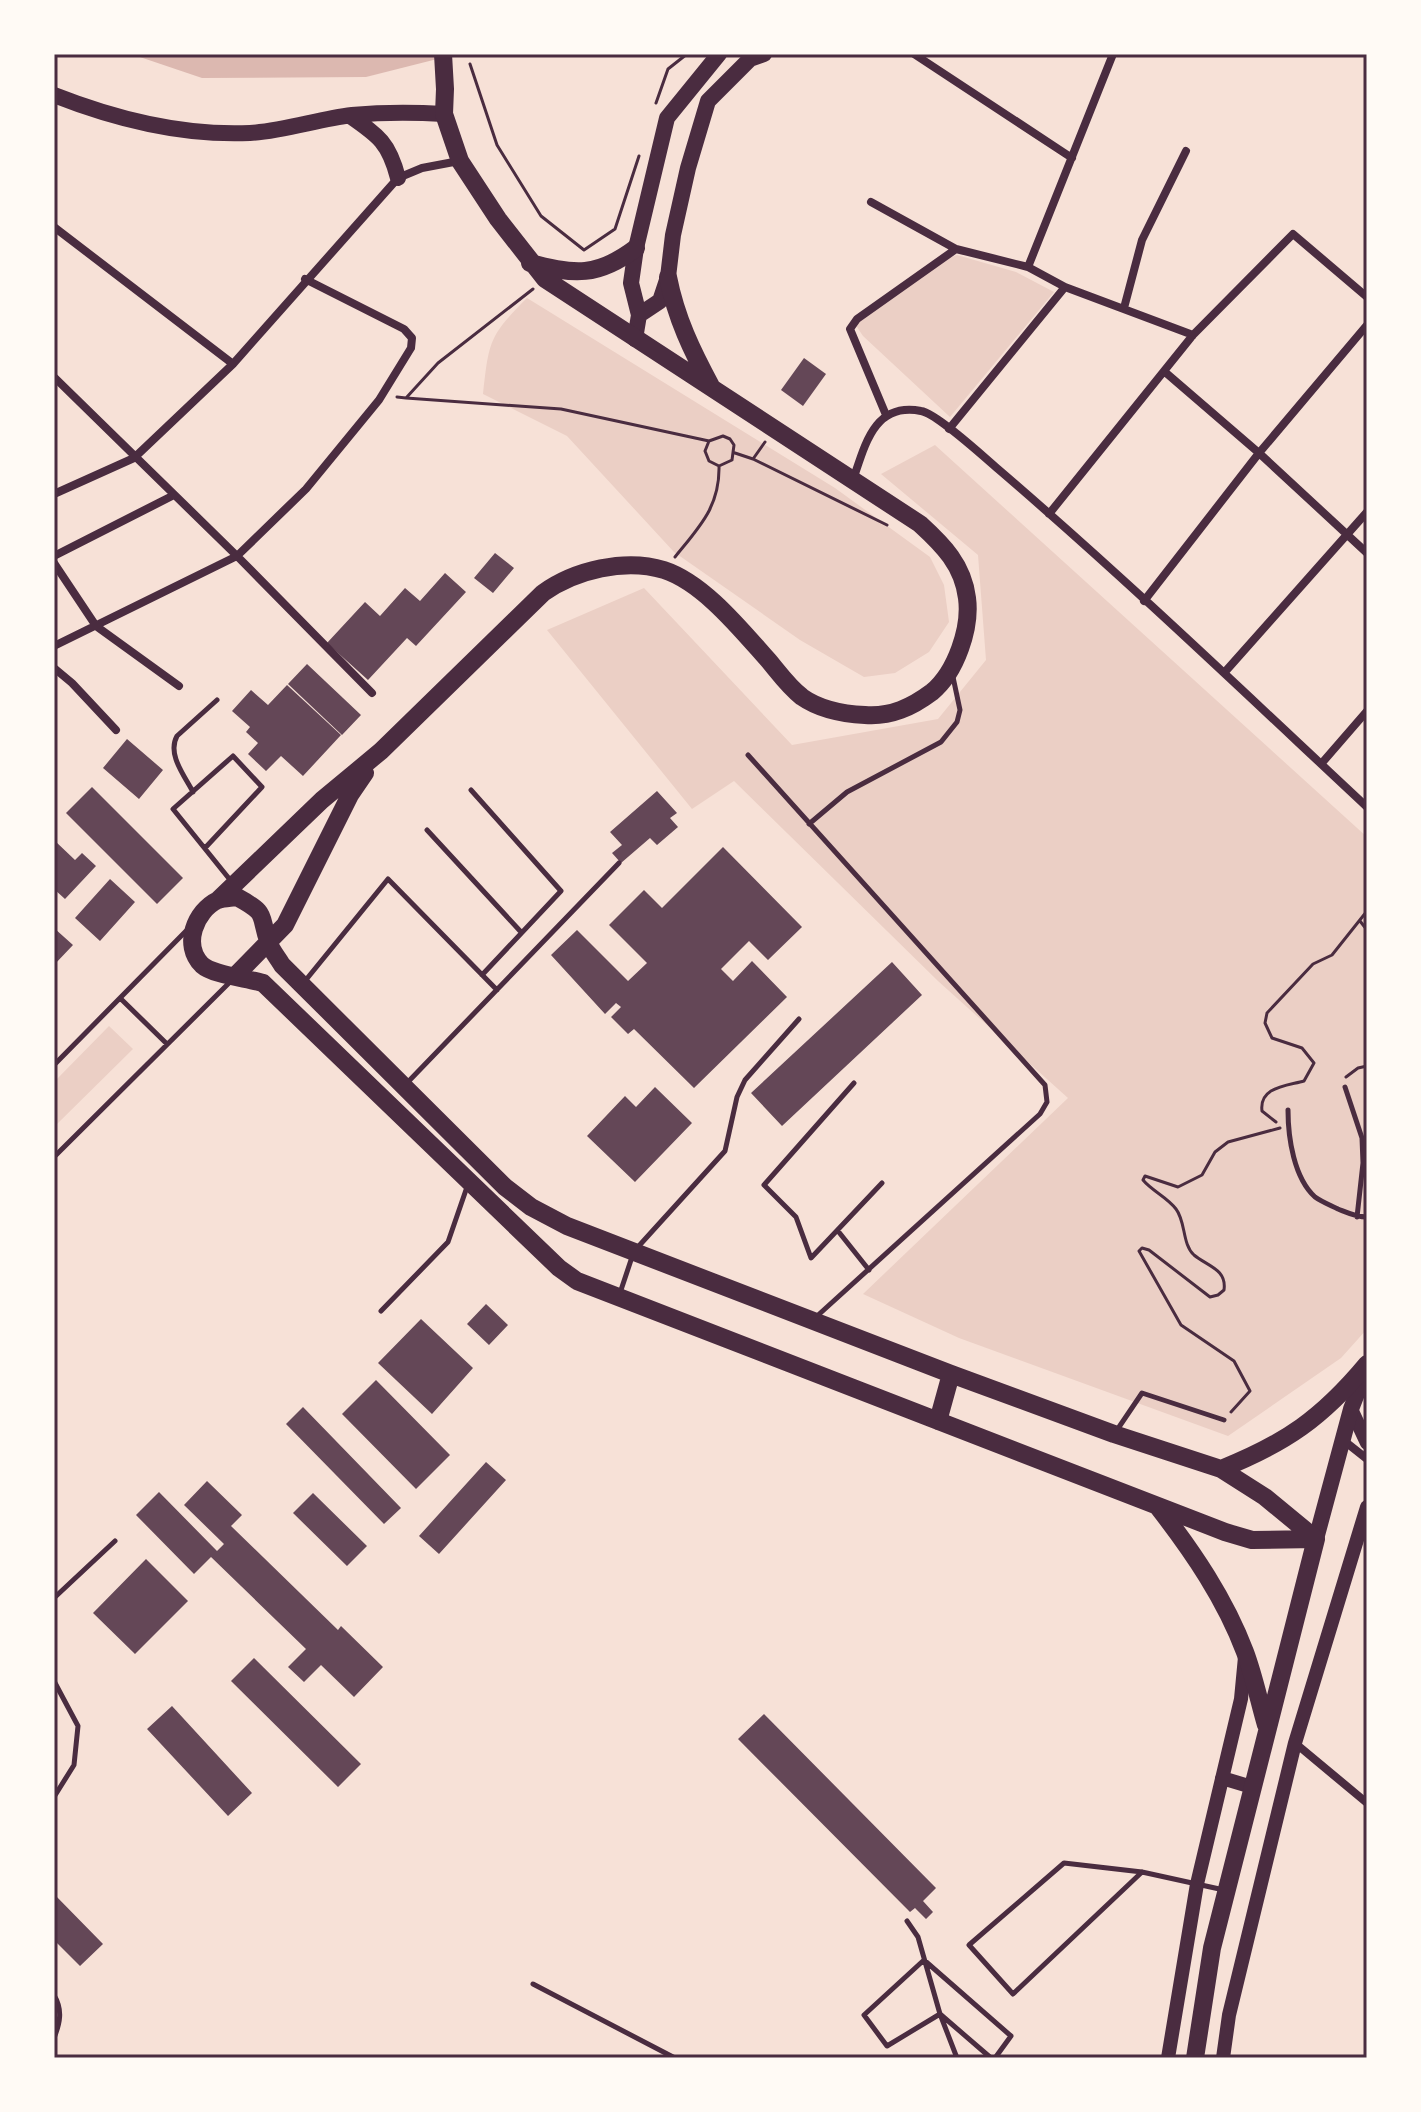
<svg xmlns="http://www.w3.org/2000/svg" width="1421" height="2112" viewBox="0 0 1421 2112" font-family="'IBM Plex Sans',sans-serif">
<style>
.green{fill:#ebcfc5}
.water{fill:#dcb8b0}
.building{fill:#644757}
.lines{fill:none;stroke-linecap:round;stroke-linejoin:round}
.path{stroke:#4a2c40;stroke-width:3}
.service{stroke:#4a2c40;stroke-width:5}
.minor{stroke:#4a2c40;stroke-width:8}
.tertiary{stroke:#4a2c40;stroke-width:14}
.secondary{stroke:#4a2c40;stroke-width:16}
.primary{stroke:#4a2c40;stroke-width:18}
.neatline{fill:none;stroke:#4a2c40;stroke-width:3}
</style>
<rect width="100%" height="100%" fill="#f7e1d7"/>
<!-- green -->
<path class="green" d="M957,255l59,17 38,20 -104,125 -87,-81 -8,-12 79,-60z
M527,298l308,190 95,69 14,28 5,37 -20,30 -34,21 -31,4 -64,-37 -126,-88 -107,-116 -84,-42c6,-53 6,-58 44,-96z
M935,445l432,392v492l-26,29 -113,78 -269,-98 -96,-44 205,-196 -130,-117 -204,-200 -42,28 -145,-179 97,-42 148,157 146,-26 48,-59 -8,-105 -97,-81z
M109,1026l24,23 -79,78v-45z"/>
<!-- water -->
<path class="water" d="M131,54h326l-91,23 -164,1z"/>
<!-- building -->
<path class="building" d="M804,358l22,16 -23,32 -22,-16z
M495,553l19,15 -21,25 -19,-15z
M445,573l21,19 -50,54 -9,-8 -39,42 -41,-37 38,-41 15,14 25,-28 15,13z
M307,664l54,51 -19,20 -54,-51z
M287,685l54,50 -38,41 -22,-20 -15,15 -18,-17 10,-11 -12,-11 4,-5 -18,-16 19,-21 17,15z
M127,739l36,31 -24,29 -36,-31z
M92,787l91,91 -26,26 -91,-91z
M657,791l20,22 -7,5 8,9 -21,18 -7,-7 -29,25 -9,-10 10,-8 -12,-13z
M54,840l21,20 7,-7 14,13 -31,33 -11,-10z
M723,847l79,80 -34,33 -19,-19 -28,28 12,12 19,-20 35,36 -93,91 -60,-59 -6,5 -17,-17 10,-10 -5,-4 -11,11 -54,-59 26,-25 51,51 19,-18 -38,-38 35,-35 18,18z
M110,879l25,23 -35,39 -25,-23z
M54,928l19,17 -19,20z
M892,962l30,33 -140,131 -31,-33z
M655,1087l37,36 -57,59 -48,-46 38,-40 11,11z
M486,1304l22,21 -19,20 -22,-21z
M421,1319l52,49 -41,46 -54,-51z
M376,1380l74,75 -34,34 -74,-75z
M303,1407l98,101 -17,16 -98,-100z
M486,1462l20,18 -67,74 -20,-18z
M207,1481l35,34 -11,11 107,104 3,-4 42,41 -29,30 -33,-32 -17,17 -16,-15 18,-18 -95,-92 -17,17 -58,-59 23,-23 58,59 7,-7 -40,-39z
M313,1493l54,53 -20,20 -54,-53z
M146,1559l42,42 -53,53 -42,-41z
M254,1658l107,106 -23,23 -107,-106z
M172,1706l80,87 -24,23 -81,-87z
M764,1714l172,174 -13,13 10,11 -7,7 -11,-11 -5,4 -172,-173z
M54,1894l49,50 -23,22 -26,-26z"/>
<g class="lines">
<!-- path -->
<path class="path" d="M470,64l27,81 44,71 43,34 31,-21 24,-73
M656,103l12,-34 19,-15
M397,397l9,1 32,-35 95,-74
M406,398l155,11 148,32 14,-5 7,3 4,6 -2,15 -13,6 -10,-5 -4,-10 4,-10
M735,453l18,6 134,66
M753,459l12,-17
M675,557c24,-30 45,-50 44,-91
M1360,921l7,9
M1346,1077l12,-9 9,-2
M1276,1122l-14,-11c-3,-24 24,-25 42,-30l10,-18 -12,-15 -30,-10 -7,-15 2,-10 46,-49 19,-9 35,-44
M1231,1412l19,-21 -16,-30 -53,-36 -42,-74 3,-3 7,2 61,47 8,-2 6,-5c3,-21 -17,-24 -30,-35 -12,-11 -8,-33 -18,-46 -9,-12 -24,-18 -33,-29l2,-4 33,11 24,-12 13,-23 13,-10 52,-14"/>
<!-- service -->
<path class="service" d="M748,755l297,330 2,17 -7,12 -224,203
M471,790l90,101 -79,84
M193,792c-9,-17 -26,-38 -16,-56l40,-36
M809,824l38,-32 94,-50 16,-20 3,-12 -7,-33
M427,830l94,102
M205,848l57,-61 -29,-31 -60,53 58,72
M305,981l83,-102 109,111
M120,998l47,46
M54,1065l133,-135
M854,1083l-90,102 32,32 15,41 71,-75
M406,1084l213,-221
M1345,1087l17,51 1,25 -6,54
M1288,1110c0,28 6,68 27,87 7,5 15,8 23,12 10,4 18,8 29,8
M54,1157l178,-177
M838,1231l31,39
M637,1248l88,-97 12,-54 8,-17 54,-61
M620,1293l12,-36
M381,1311l67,-69 19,-55
M1117,1430l25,-37 82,27
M54,1598l61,-57
M54,1681l24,45 -4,39 -20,32
M1142,1872l-129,122 -44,-49 95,-82 78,9 82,18
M907,1921l11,16 22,77 17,44
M533,1984l142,74
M54,1995c9,15 6,28 0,43
M991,2058l-51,-44 -53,32 -23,-31 60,-55 87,76 -16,22"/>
<!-- minor -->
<path class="minor" d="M914,54l158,104
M871,202l85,47 72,18 37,20 128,48
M54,227l179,137
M1028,267l85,-213
M1124,308l18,-68 44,-89
M1165,372l94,81 108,100
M54,377l183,179 135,137
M886,415l-36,-86 7,-10 99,-70
M949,429l116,-142
M853,480c12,-35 21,-78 68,-69 15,2 63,46 77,58 127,109 247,224 369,338
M54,494l80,-36 99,-94 165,-186 24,-10 37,-7
M1049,514l144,-179 100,-101 74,63
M54,556l120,-61
M54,563l42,63 83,60
M1144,601l115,-148 108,-128
M54,646l183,-90 69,-67 73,-89 32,-52 1,-10 -8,-9 -99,-50
M54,668l18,15 44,47
M1224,673l143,-161
M1321,764l46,-53
M1343,1440l24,19
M1295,1743l72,60"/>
<!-- tertiary -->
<path class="tertiary" d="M1351,1409l16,34
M1222,1778l30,9
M1168,2058l29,-174 44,-185 4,-42
M1223,2058l6,-43 66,-272 72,-236"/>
<!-- secondary -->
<path class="secondary" d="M54,95c61,24 130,41 196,38 35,-2 68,-14 102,-18 31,-3 61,-3 92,-1
M350,116c29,20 39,27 48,62
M639,315l21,-14 8,-24 5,-42 15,-67 20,-67 42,-42 14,-5
M635,339l4,-24 -8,-32 5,-35 31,-130 52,-64
M1316,1539l35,-130 16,-41"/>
<!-- primary -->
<path class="primary" d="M530,263c44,12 68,14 106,-15
M668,277c8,41 24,74 44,111
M237,897c33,18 21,17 32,46 2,7 9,15 13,22l223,222 26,20 36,19 384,148 163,60 107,35 44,28 51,42 -64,1 -27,-8 -648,-251 -18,-13 -296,-285c-17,-5 -50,-8 -61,-18 -20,-20 -7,-54 16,-65 5,-2 14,-2 19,-3z
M218,900l104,-100 59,-49 162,-158c32,-23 82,-35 121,-23 40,13 78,61 105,91 10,12 20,26 33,36 17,12 42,17 63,18 26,2 47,-8 67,-23 24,-20 39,-64 35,-94 -4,-33 -24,-53 -47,-74l-375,-245 -47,-60 -38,-58 -16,-47 1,-25 -2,-35
M236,975l49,-50 65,-130 15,-22
M938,1421l13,-47
M1221,1469c65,-26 101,-51 146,-105
M1158,1507c35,45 67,92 87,145 9,24 14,49 21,73
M1195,2058l17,-110 104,-409"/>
</g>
<!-- border -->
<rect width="1421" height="2112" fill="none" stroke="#fffaf5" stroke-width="112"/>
<rect x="56" y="56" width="1309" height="2000" class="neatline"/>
</svg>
